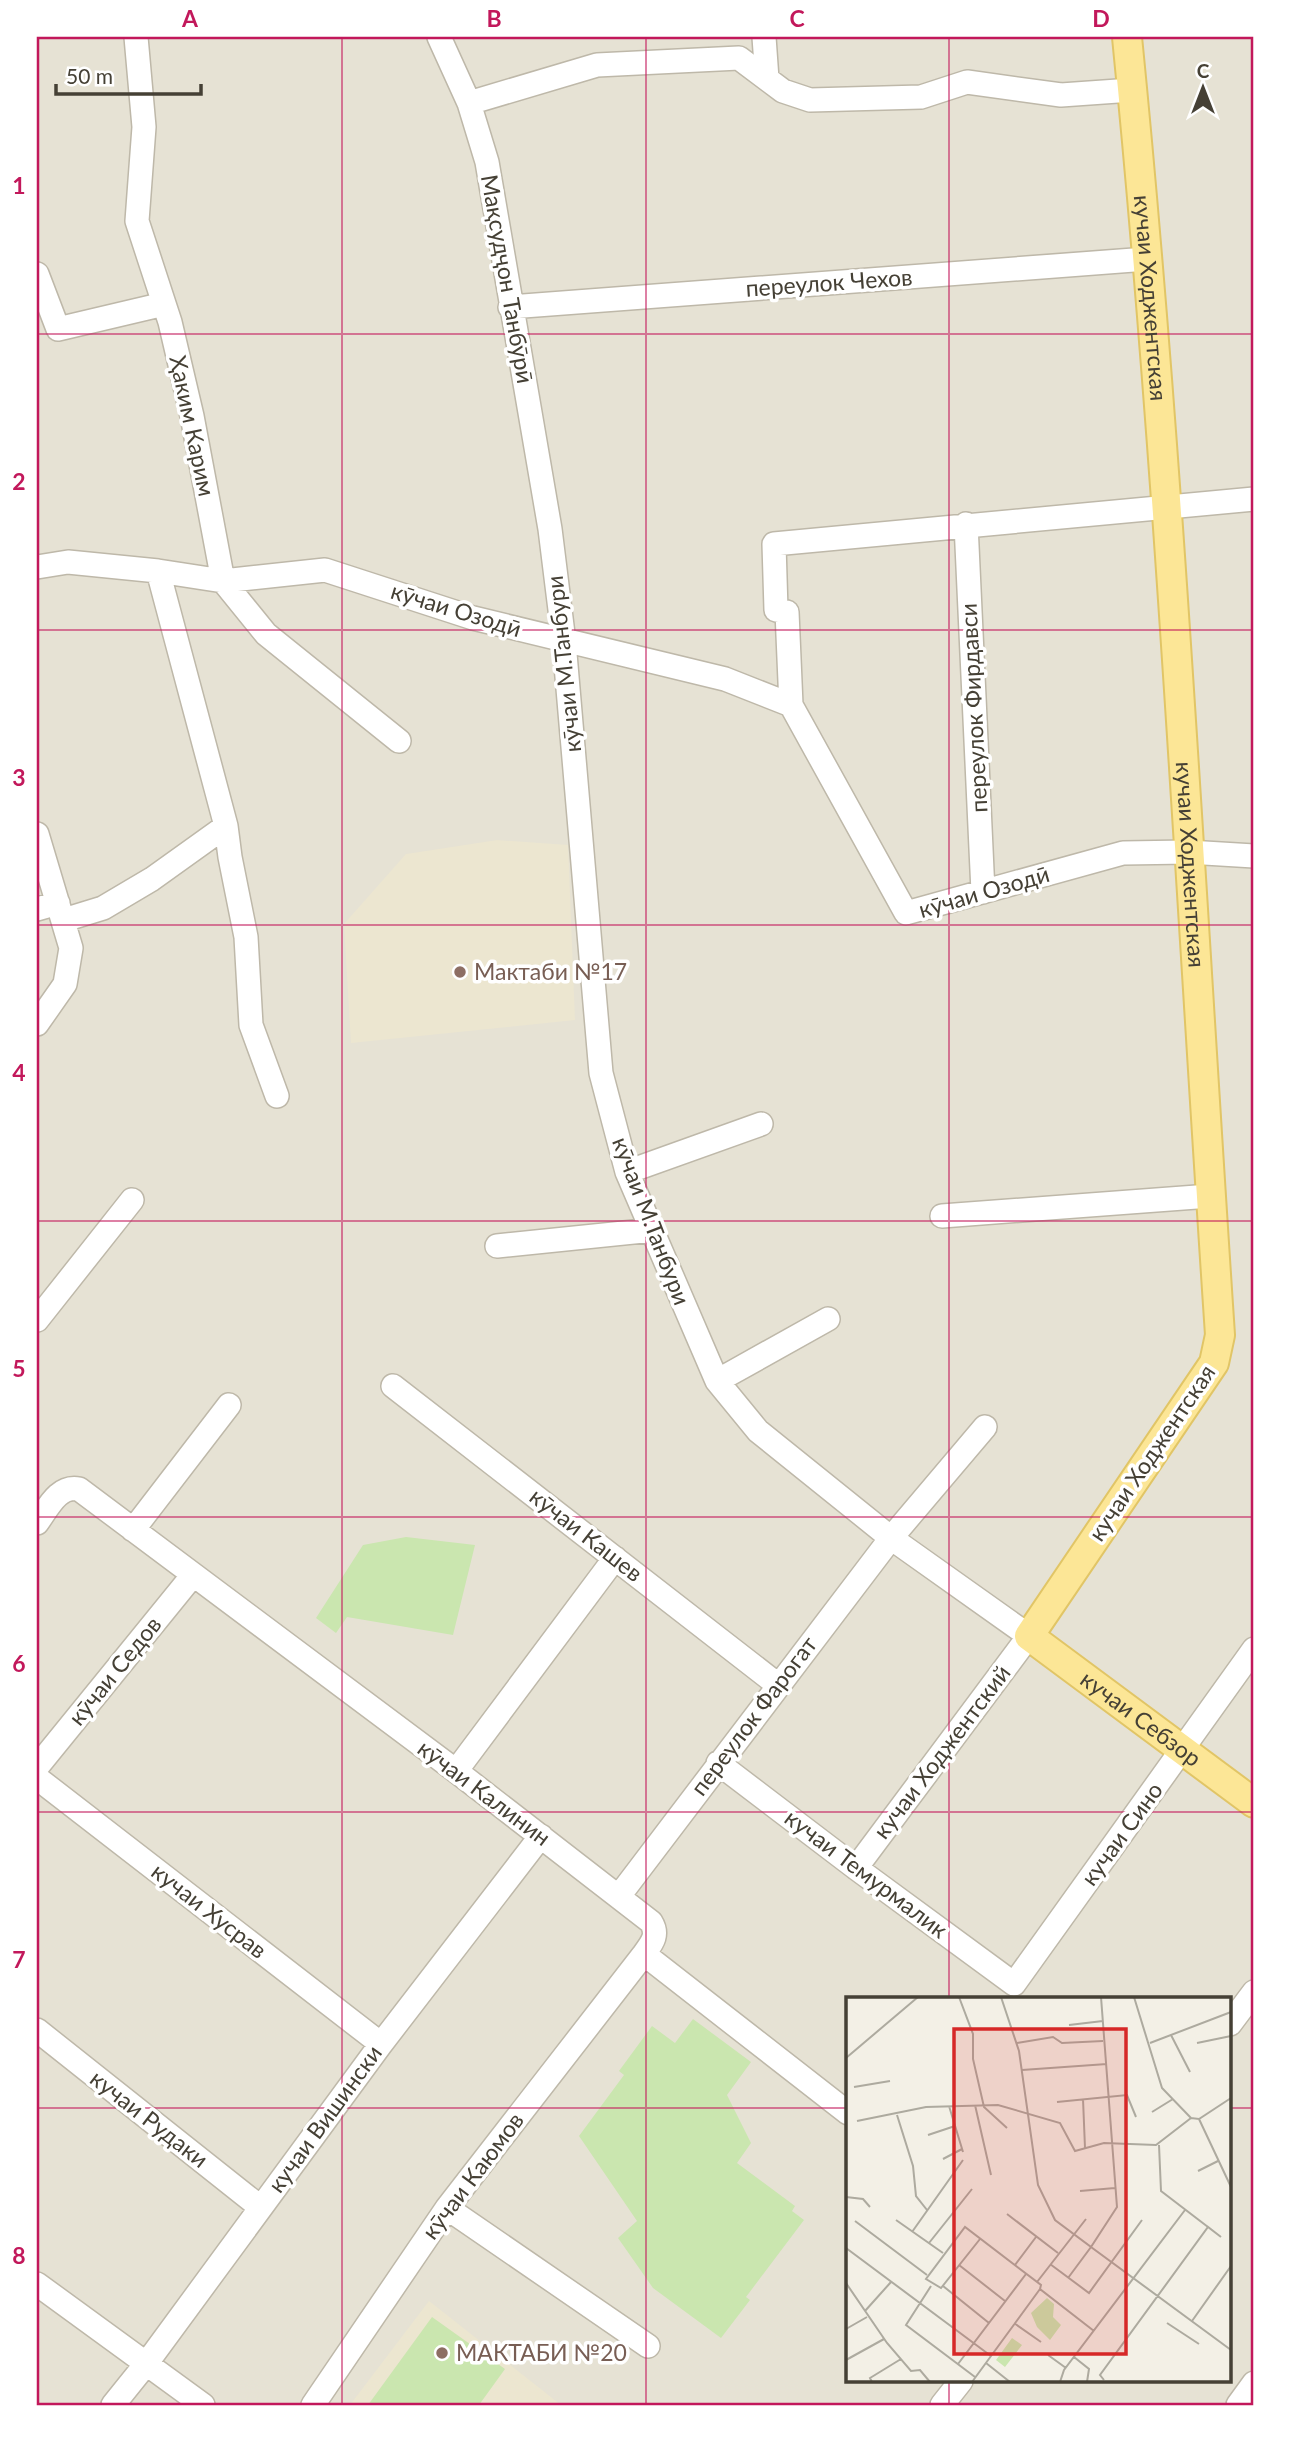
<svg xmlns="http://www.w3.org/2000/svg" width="1291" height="2442" viewBox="0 0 1291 2442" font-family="Lato,sans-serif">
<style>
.residential{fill:#e6e2d4;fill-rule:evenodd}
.education{fill:#ece6d0}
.green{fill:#cae6af}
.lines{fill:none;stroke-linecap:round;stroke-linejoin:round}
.minor-casing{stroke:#beb8a9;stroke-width:26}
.major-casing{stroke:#e1c566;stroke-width:32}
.minor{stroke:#fff;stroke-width:23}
.major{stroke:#fce696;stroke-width:28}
.grid{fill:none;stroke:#c2185b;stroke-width:2;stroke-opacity:0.55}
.education-dot{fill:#8d6e63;stroke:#fff;stroke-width:2.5}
.labels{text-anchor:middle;stroke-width:7;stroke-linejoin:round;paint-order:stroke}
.street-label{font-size:23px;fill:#454035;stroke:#fff}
.education-label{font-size:23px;fill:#785e54;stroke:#fff;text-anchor:start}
.inset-road{fill:none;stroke:#adaa9f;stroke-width:2}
.view{fill:#d62828;fill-opacity:0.15;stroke:#d62828;stroke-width:3.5}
.inset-edge{fill:none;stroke:#454035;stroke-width:3.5}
.neatline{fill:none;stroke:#c2185b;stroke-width:2.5}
.grid-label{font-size:23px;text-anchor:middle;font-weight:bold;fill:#c2185b}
</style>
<rect width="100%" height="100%" fill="#f3f0e6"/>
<!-- residential -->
<path class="residential" d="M37,37h1217v2368h-1217zM848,1999h382v382h-382z"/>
<!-- education -->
<path class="education" d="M497,840l71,5 7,175 -224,23 -7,-119 62,-70z
M429,2301l132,104h-211z"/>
<!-- green -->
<path class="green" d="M406,1537l69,8 -22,90 -106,-18 -11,16 -20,-15 47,-73z
M693,2019l58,43 -24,33 24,48 -14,20 58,43 -3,5 12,9 -58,77 4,3 -29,38 -68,-50 -35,-50 19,-17 -58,-85 45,-61 -5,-4 33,-45 23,17z
M432,2317l73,52 -26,36h-111z"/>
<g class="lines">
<defs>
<path id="minor" d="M136,37l8,90 -7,94 33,101 22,94 31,165 43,53 133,107
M439,37l30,66 18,59 63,367 14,113 37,431 26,99 90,209 41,50 133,107 138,98 -173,232
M764,37l3,42
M469,103l128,-38 142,-7 44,33 27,9 111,-3 46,-15 94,13 71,-5
M37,274l21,55 106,-25
M510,307l637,-48
M966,524l17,368
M37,567l31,-5 90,9 65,10 102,-11 148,48 252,61 66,26 115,208 217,-60 65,-1 66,4
M158,571l68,255 4,31 16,80 5,88 26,71
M791,705l-4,-93 -11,-2 -2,-66 480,-45
M37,834l34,114 -6,36 -28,40
M37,909l21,-6
M64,920l39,-12 49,-29 74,-53
M627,1172l134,-48
M942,1216l268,-20
M497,1246l156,-16
M37,1320l95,-120
M717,1381l111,-62
M393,1386l385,299
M37,1523c11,-15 21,-38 42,-34l377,282 195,151c8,13 1,21 -7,32l-197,254 -134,197
M133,1530l96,-125
M718,1763l138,105 158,116 240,-335
M37,1767l156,-192
M456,1771l159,-213
M37,1778l344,266
M619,1896l272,-358 94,-111
M644,1954l204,159
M1230,2024l24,-32
M37,2030l223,177
M447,2208l201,138
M37,2284l166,121
M113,2405l33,-41 235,-320 160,-208
M942,2405l19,-24
M1238,2405l16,-22"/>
<g id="major">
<path id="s1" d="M1127,37c43,431 64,865 93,1298l-6,28 -185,273 225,167"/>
</g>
</defs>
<!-- minor casing -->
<use href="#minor" class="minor-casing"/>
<!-- major casing -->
<use href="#major" class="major-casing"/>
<!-- minor -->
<use href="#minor" class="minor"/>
<!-- major -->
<use href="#major" class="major"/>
</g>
<!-- grid -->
<path class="grid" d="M342,37v2368M646,37v2368M949,37v1962M37,334h1217M37,630h1217M37,925h1217M37,1221h1217M37,1517h1217M37,1812h1217M37,2108h811M1230,2108h24M949,2381v24"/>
<!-- markers -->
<g class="education-dot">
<circle cx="460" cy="972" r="7"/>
<circle cx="442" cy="2353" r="7"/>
</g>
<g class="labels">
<!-- street labels -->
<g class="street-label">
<text transform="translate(507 279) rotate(80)" y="8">Мақсудҷон Танбӯрӣ</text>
<text transform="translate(829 283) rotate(-4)" y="8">переулок Чехов</text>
<text dy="8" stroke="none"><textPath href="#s1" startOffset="262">кучаи Ходжентская</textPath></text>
<text transform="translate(192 426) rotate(78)" y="8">Ҳаким Карим</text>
<text transform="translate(456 610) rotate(17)" y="8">кӯчаи Озодӣ</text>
<text transform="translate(564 664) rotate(-96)" y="8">кӯчаи М.Танбури</text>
<text transform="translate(974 708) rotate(-93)" y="8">переулок Фирдавси</text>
<text dy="8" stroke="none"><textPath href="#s1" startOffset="830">кучаи Ходжентская</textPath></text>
<text transform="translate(984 892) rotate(-16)" y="8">кӯчаи Озодӣ</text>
<text transform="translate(651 1221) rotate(69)" y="8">кӯчаи М.Танбури</text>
<text transform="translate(1152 1453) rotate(-56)" y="8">кучаи Ходжентская</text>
<text transform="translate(586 1535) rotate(38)" y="8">кӯчаи Кашев</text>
<text transform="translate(115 1671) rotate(-51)" y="8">кӯчаи Седов</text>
<text transform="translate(754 1716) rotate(-53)" y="8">переулок Фарогат</text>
<text dy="8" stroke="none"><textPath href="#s1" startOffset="1799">кучаи Себзор</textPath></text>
<text transform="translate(942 1752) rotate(-53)" y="8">кучаи Ходжентский</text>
<text transform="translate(484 1793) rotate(37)" y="8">кӯчаи Калинин</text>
<text transform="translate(1122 1834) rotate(-54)" y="8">кучаи Сино</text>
<text transform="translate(866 1874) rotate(37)" y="8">кучаи Темурмалик</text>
<text transform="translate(209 1911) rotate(38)" y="8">кучаи Хусрав</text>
<text transform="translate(149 2119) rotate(38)" y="8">кучаи Рудаки</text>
<text transform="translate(325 2119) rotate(-54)" y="8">кучаи Вишински</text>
<text transform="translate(473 2176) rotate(-53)" y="8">кӯчаи Каюмов</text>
</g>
<!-- education labels -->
<g class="education-label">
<text x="474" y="980">Мактаби №17</text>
<text x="456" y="2361">МАКТАБИ №20</text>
</g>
</g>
<!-- overview -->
<g transform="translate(846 1997)">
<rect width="385" height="385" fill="#f3f0e6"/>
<path d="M201,301l7,6 -1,13 8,8 -11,15 -13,-13 -6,-14zM166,341l10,7 -17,22 -9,-7z" fill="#cae6af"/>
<path class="inset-road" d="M113,0l14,37v25l11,48 23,21M155,0l18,54 19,134 17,35 36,27 -23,31M255,0l16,210 -26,40 140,103M288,0l28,91 29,30M223,28l34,-4M325,38l19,37M171,46l36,-6 9,6 41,-2M304,46l81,-31M351,46l34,-7M0,61l72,-61M176,73l85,-6M8,90l36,-6M237,102l2,49M211,105l70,-7 9,22M129,108l16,70M103,109l14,46M306,115l21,-13M51,118l16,51 3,30 11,14M353,122l32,68M11,124l69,-14 72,-2 62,18 15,28 29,-8 52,2 35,-27 8,1 32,-21M82,138l27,-9M313,148l2,46 47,36M97,162l19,-10M352,174l20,-10M234,194l35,-3M0,200l17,2 7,8M161,217l51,39M50,223l47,33M9,224l72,54M66,235l51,-72M134,242l-39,49 -15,-9 39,-52 76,58 -1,4 54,42M83,246l43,-54M0,251l145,108M204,267l39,29 53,-73M113,268l46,36M169,268l21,-28M191,285l49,-63M0,286l41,60 24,28 9,-1 10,12M85,289l-25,39 69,52M97,289l46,37M19,314l26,-29M346,324l39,-55M168,326l27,19M321,326l32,21M0,332l21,-12M202,358l18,13M228,360l15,12 -2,13M0,363l38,-21M140,366l24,19M112,367l68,-90M258,383l-4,-5 108,-148 13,10M26,385l-2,-4 31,-19M126,385l68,-93M214,385l4,-12 121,-160"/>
<path class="view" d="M108,32h172v325h-172z"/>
<rect width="385" height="385" class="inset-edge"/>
</g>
<!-- border -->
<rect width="1291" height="2442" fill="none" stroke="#ffffff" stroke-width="77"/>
<!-- north arrow -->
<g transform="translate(1203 88)" stroke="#ffffff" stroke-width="5" paint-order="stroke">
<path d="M0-5L12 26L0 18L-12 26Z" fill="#454035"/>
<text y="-10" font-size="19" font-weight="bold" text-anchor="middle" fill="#454035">С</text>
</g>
<!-- scale -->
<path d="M56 84v10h145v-10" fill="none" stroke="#454035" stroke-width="3.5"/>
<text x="66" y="84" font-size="21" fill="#454035" stroke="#ffffff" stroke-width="5" paint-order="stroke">50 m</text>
<rect x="38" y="38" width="1214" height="2366" class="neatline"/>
<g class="grid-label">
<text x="190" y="27">A</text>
<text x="494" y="27">B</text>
<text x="797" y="27">C</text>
<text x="1101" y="27">D</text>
<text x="19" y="194">1</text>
<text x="19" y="490">2</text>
<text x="19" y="786">3</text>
<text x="19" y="1081">4</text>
<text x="19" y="1377">5</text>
<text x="19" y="1672">6</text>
<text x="19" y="1968">7</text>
<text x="19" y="2264">8</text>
</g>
</svg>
